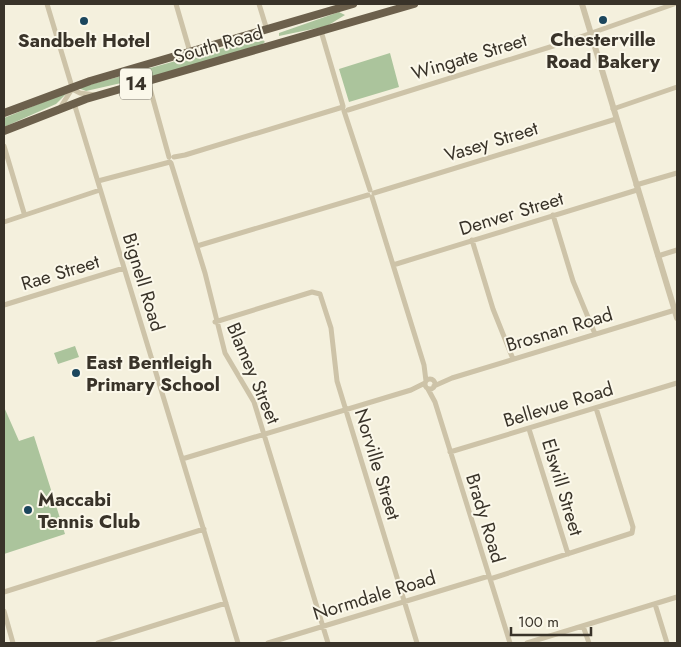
<svg xmlns="http://www.w3.org/2000/svg" width="681" height="647" viewBox="0 0 681 647" font-family="Jost,sans-serif">
<style>
.green{fill:#abc49c}
.lines{fill:none;stroke-linecap:round;stroke-linejoin:round}
.minor{stroke:#cdc3a8;stroke-width:5}
.tertiary{stroke:#cdc3a8;stroke-width:6}
.trunk{stroke:#6c604c;stroke-width:8}
.poi-dot{fill:#1b465d;stroke:#fbf8ea;stroke-width:2}
.labels{text-anchor:middle;stroke-width:4;stroke-linejoin:round;paint-order:stroke}
.shield{fill:#fbf8ea;stroke:#736e63;stroke-width:1}
.shield-label{font-size:18px;font-weight:bold;fill:#393329}
.poi-label{font-size:19px;font-weight:bold;fill:#393329;stroke:#fbf8ea}
.street-label{font-size:19px;fill:#393329;stroke:#fbf8ea}
</style>
<rect width="100%" height="100%" fill="#f4f0dd"/>
<!-- green -->
<path class="green" d="M339,12l6,3 -18,11 -48,10v-3z
M263,40l2,2 -4,3 -91,27 -84,19 -8,-3 141,-39z
M390,53l9,34 -50,15 -10,-33z
M68,92l-12,12 -52,23v-9z
M75,346l4,11 -21,7 -4,-11z
M4,407l15,34 15,-5 31,98 -61,20z"/>
<g class="lines">
<!-- minor -->
<path class="minor" d="M47,4l25,83
M176,4l14,48
M259,4l8,26
M321,31l22,75
M148,81l21,76
M74,103l164,540
M60,108l12,-19 8,4 15,2
M613,109l64,-22
M348,110l218,-68 108,-38
M344,111l26,79
M4,146l20,67
M174,157l11,-2 158,-48
M171,163l34,110 20,80 29,49 74,241
M98,181l72,-19
M636,185l41,-12
M374,193l242,-74
M372,197l52,168 2,16
M553,215l20,66 22,53
M4,222l96,-32
M472,240l21,69 20,50
M197,246l171,-51
M658,256l19,-6
M393,265l244,-75
M4,305l120,-37
M215,322l97,-30 8,2 11,34 6,53 80,262
M425 384a5 5 0 1 1 10 0a5 5 0 1 1-10 0Z
M434,386l18,-8 223,-68
M428,389l7,13 75,241
M529,429l39,125
M450,452l227,-69
M182,459l229,-69 14,-7
M490,579l142,-46 1,-6 -37,-119
M4,592l200,-63
M655,604l12,39
M4,611l9,32
M583,626l6,17
M98,643l128,-40
M268,643l221,-67
M527,643l150,-46"/>
<!-- tertiary -->
<path class="tertiary" d="M582,4l95,314"/>
<!-- trunk -->
<path class="trunk" d="M4,113l86,-32 263,-77
M4,131l82,-32 328,-95"/>
</g>
<!-- markers -->
<g class="poi-dot">
<circle cx="603" cy="20" r="5"/>
<circle cx="84" cy="21" r="5"/>
<circle cx="76" cy="373" r="5"/>
<circle cx="28" cy="510" r="5"/>
</g>
<g class="labels">
<!-- shield labels -->
<rect class="shield" x="120" y="68.5" width="32" height="31" rx="4"/>
<g class="shield-label">
<text x="136" y="90">14</text>
</g>
<!-- poi labels -->
<g class="poi-label">
<text x="603" y="46">Chesterville<tspan x="603" dy="22">Road Bakery</tspan></text>
<text x="84" y="47">Sandbelt Hotel</text>
<text x="86" y="369" text-anchor="start">East Bentleigh<tspan x="86" dy="22">Primary School</tspan></text>
<text x="38" y="506" text-anchor="start">Maccabi<tspan x="38" dy="22">Tennis Club</tspan></text>
</g>
<!-- street labels -->
<g class="street-label">
<text transform="translate(218 44) rotate(-16)" y="7">South Road</text>
<text transform="translate(469 56) rotate(-17)" y="7">Wingate Street</text>
<text transform="translate(491 141) rotate(-17)" y="7">Vasey Street</text>
<text transform="translate(511 213) rotate(-17)" y="7">Denver Street</text>
<text transform="translate(60 272) rotate(-17)" y="7">Rae Street</text>
<text transform="translate(144 282) rotate(73)" y="7">Bignell Road</text>
<text transform="translate(559 329) rotate(-17)" y="7">Brosnan Road</text>
<text transform="translate(254 373) rotate(67)" y="7">Blamey Street</text>
<text transform="translate(558 404) rotate(-17)" y="7">Bellevue Road</text>
<text transform="translate(378 464) rotate(73)" y="7">Norville Street</text>
<text transform="translate(563 487) rotate(73)" y="7">Elswill Street</text>
<text transform="translate(486 518) rotate(73)" y="7">Brady Road</text>
<text transform="translate(374 595) rotate(-17)" y="7">Normdale Road</text>
</g>
</g>
<!-- border -->
<rect width="681" height="647" fill="none" stroke="#393329" stroke-width="10"/>
<!-- scale -->
<path d="M511 627v8h80v-8" fill="none" stroke="#393329" stroke-width="2.5"/>
<text x="518" y="627" font-size="15" fill="#393329" stroke="#fbf8ea" stroke-width="4" paint-order="stroke">100 m</text>
</svg>
